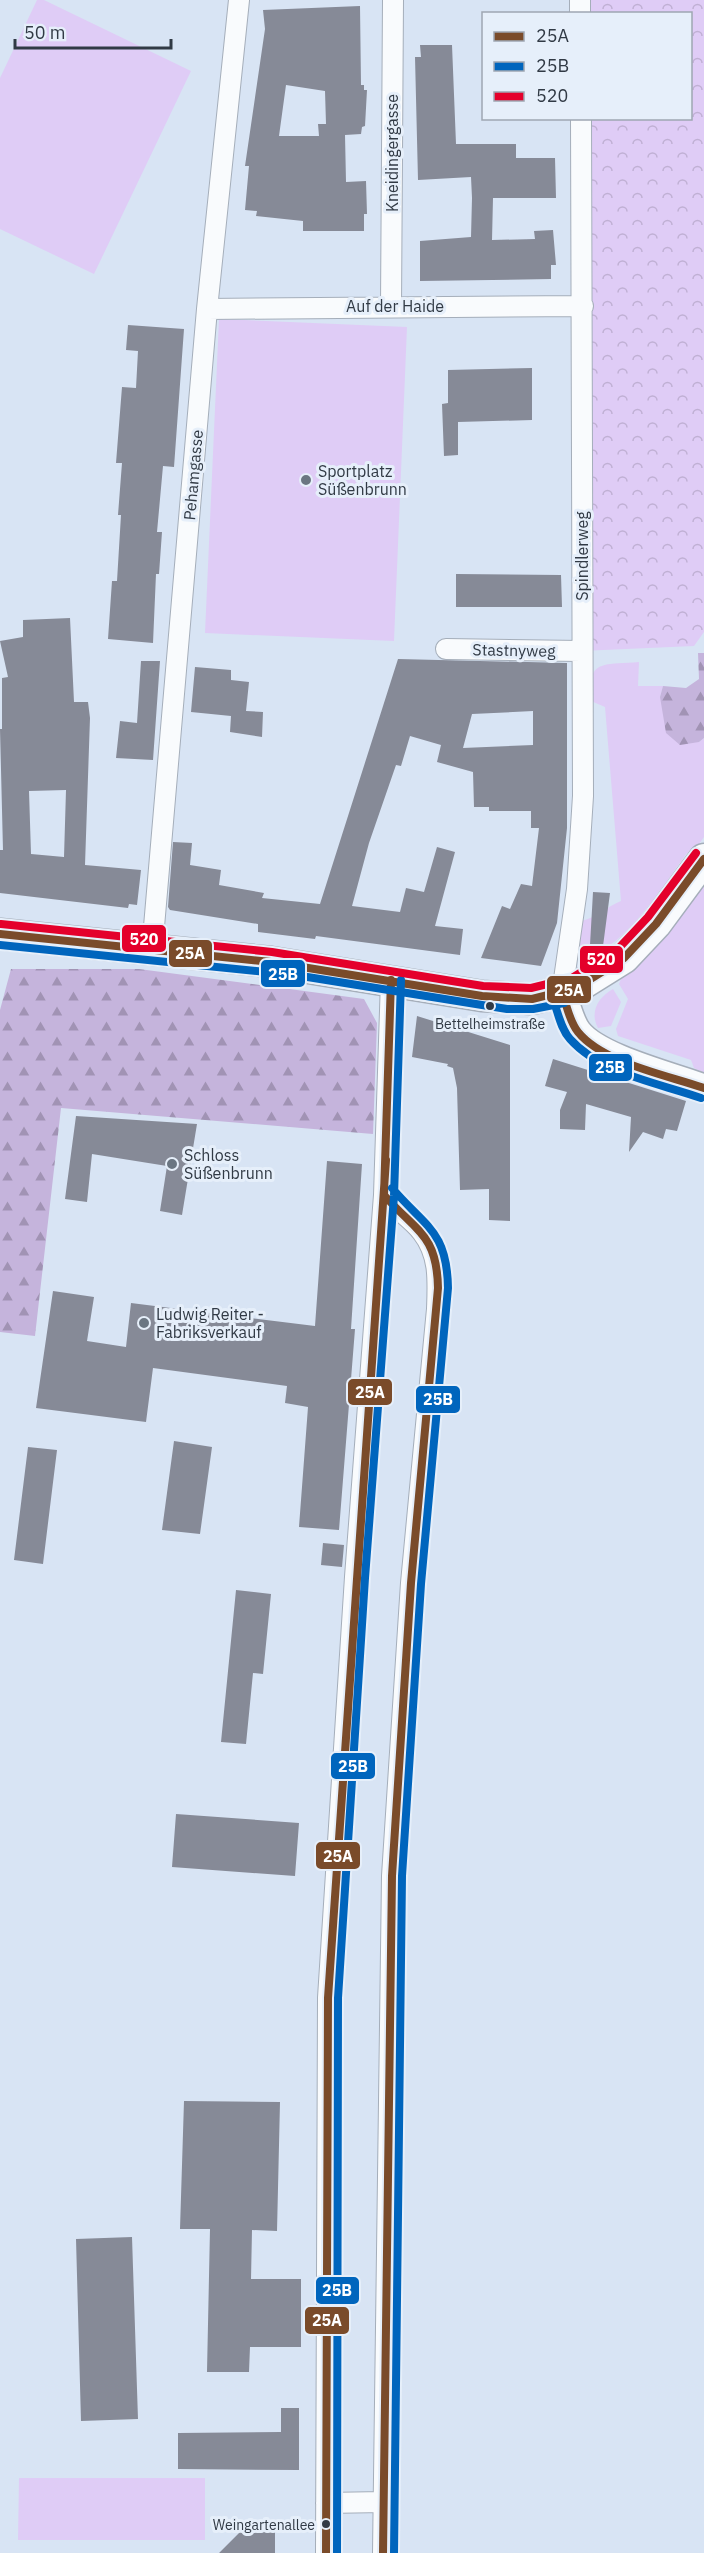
<svg xmlns="http://www.w3.org/2000/svg" width="704" height="2553" viewBox="0 0 704 2553" font-family="'IBM Plex Sans',sans-serif">
<style>
.green{fill:#dfccf6}
.forest{fill:url(#forest-firs)}
.park{fill:url(#park-crowns)}
.building{fill:#868a97;fill-rule:evenodd}
.lines{fill:none;stroke-linecap:round;stroke-linejoin:round}
.street-casing{stroke:#a5aeba;stroke-width:22}
.secondary-casing{stroke:#a5aeba;stroke-width:30}
.primary-casing{stroke:#a5aeba;stroke-width:33}
.street{stroke:#f9fbfd;stroke-width:20}
.secondary{stroke:#f9fbfd;stroke-width:27}
.primary{stroke:#f9fbfd;stroke-width:30}
.bus-1-casing{stroke:#e6effa;stroke-width:12}
.bus-2-casing{stroke:#e6effa;stroke-width:12}
.bus-3-casing{stroke:#e6effa;stroke-width:12}
.bus-1{stroke:#7a4b2a;stroke-width:8}
.bus-2{stroke:#0065bd;stroke-width:8}
.bus-3{stroke:#e4002b;stroke-width:8}
.poi-dot{fill:#6b7682;stroke:#e6effa;stroke-width:2}
.bus-dot{fill:#313a45;stroke:#e6effa;stroke-width:2}
.labels{text-anchor:middle;stroke-width:6;stroke-linejoin:round;paint-order:stroke}
.bus-label{font-size:14px;fill:#313a45;stroke:#e6effa}
.street-label{font-size:16px;fill:#313a45;stroke:#e6effa}
.poi-label{font-size:16px;fill:#313a45;stroke:#e6effa;text-anchor:start}
.line-badge{stroke:#e6effa;stroke-width:2}
.badge-label{font-size:16px;text-anchor:middle;font-weight:bold;fill:#fff}
</style>
<defs>
<pattern id="forest-firs" width="22" height="20" patternUnits="userSpaceOnUse" patternTransform="scale(1.5)"><rect width="22" height="20" fill="#c5b4dc"/><path d="M5 1l3.5 6h-7zM16 11l3.5 6h-7z" fill="#a193b4"/></pattern>
<pattern id="park-crowns" width="20" height="18" patternUnits="userSpaceOnUse" patternTransform="scale(1.5)"><rect width="20" height="18" fill="#dfccf6"/><path d="M2 6a3 3 0 1 1 6 0M12 15a3 3 0 1 1 6 0" fill="none" stroke="#c0b0d4"/></pattern>
</defs>
<rect width="100%" height="100%" fill="#d8e4f4"/>
<!-- green -->
<path class="green" d="M37,0h7l147,71 -97,203 -94,-45v-151z
M219,319l188,8 -13,314 -189,-8z
M639,662l-1,24h25l-3,11 39,45 5,-4v99l-12,17 -5,-1c-21,28 -66,103 -105,103l-7,-7 6,-28c15,-3 25,-14 40,-20l-16,-194 -14,-6c-5,-43 14,-36 48,-39z
M704,883v190l-10,-5 -3,-8 -73,-24 -2,-7 12,-30 -9,-15 2,-5c33,-27 57,-61 83,-96z
M613,989l8,13 -10,24 -13,2c-9,-17 1,-31 15,-39z
M19,2478h186v62h-187z"/>
<!-- forest -->
<path class="forest" d="M698,653h6v85l-5,4 -19,3 -14,-12 -6,-36 3,-11 23,2 13,-9z
M11,969h128l225,30 13,24 -4,111 -312,-26 -26,228 -35,-4v-322z"/>
<!-- park -->
<path class="park" d="M580,0h124v632l-10,14 -113,5v-532l109,-1v-104l-110,-1z"/>
<!-- building -->
<path class="building" d="M360,6l1,79h3v5h3l-2,36 -3,1 -1,7 -16,1 1,47 20,-1 1,33h-3v17h-61v-10l-47,-5 1,-5 -12,-1 4,-44h-4l20,-137 -2,-19zM286,85l39,6 1,33h-8l1,12h-40z
M420,45h32l4,99h60v14h39l1,40h-63l-1,42 43,-1 -1,-8 19,-1 3,35h-5v14l-131,2v-40l51,-4 1,-39 -1,-21 -53,3 -3,-123h6z
M128,325l56,4 -10,138 -11,-1 -6,66h5l-3,42h-3l-3,69 -45,-4 4,-58h5l4,-66h-3l4,-52h-6l6,-76 14,1 2,-37 -12,-1z
M532,368v52l-74,2v33l-14,1 -2,-52 6,-1v-33z
M456,574l105,1 1,32h-106z
M70,618l4,84h14l2,16 -5,147 56,5 -4,35 -8,-1 -1,4 -128,-15v-43h3l-3,-121h2v-51l6,-1 -8,-36 23,-4v-17zM66,790l-2,67 -33,-3 -2,-63z
M398,659l169,4v165l-10,95 -16,43 -60,-8 21,-52 8,3 11,-25 11,2 7,-58h-8v-17h-42v-4h-15l-1,-35 -36,-10 4,-17 -31,-9 -9,30 -5,-1 -27,78 -17,63 48,6 6,-24 18,4 13,-45 18,5 -20,74 28,3 -3,26 -144,-19 -1,3 -57,-7v-8l-88,-14 -2,-3 5,-65 19,1 -2,22 31,5 -2,15 45,8 -2,5 58,6zM533,711v34l-70,3 9,-34z
M141,661h19l-7,99 -37,-2 4,-37 17,2z
M195,667l36,3v10l18,2 -3,29 17,1 -1,25 -32,-5 1,-16 -40,-4z
M593,892l17,1 -7,53 -13,-1z
M417,1016l93,29v176l-21,-1v-31l-29,1 -3,-102 -4,-20 -6,-2 1,-2 -36,-7z
M553,1059l133,42 -9,30 -11,-2 -3,10 -20,-7 -14,20 2,-35 -45,-13 -1,26 -25,-1v-19l7,-18 -22,-6z
M76,1116l121,8 -15,91 -22,-4 7,-45 -75,-12 -5,48 -22,-3z
M327,1161l35,3 -11,165h4l-16,201 -40,-3 9,-120 -23,-4 2,-17 -134,-18 -7,54 -110,-14 17,-117 41,6 -7,44 39,6 5,-44 184,23z
M174,1441l38,6 -12,87 -38,-4z
M28,1447l29,3 -14,114 -29,-4z
M323,1543l21,2 -2,22 -21,-2z
M236,1590l35,4 -8,80 -10,-1 -7,71 -25,-2z
M176,1814l123,9 -4,53 -123,-9z
M184,2101l96,1 -3,129 -25,-1 -1,49h50v68h-51l-1,25h-42l3,-143h-30z
M132,2237l6,182 -57,2 -5,-182z
M281,2408h18v62l-121,-1v-36l103,-1z
M275,2530v23h-56l22,-22z"/>
<g class="lines">
<defs>
<path id="street" d="M580,0v14
M391,306l2,-306
M207,309l376,-3
M446,649l135,2
M152,950l55,-641 32,-309
M562,993l15,-104 6,-93 -2,-678
M326,2503l57,-1
M326,2553l2,-555 27,-421 29,-382 7,-215
M383,2553l9,-677 19,-293 26,-274c1,-28 3,-54 -15,-77 -11,-14 -27,-23 -38,-37"/>
<path id="secondary" d="M562,993c5,12 8,29 16,39 20,26 94,44 126,56"/>
<path id="primary" d="M0,934l271,28 211,34 50,3 44,-11 48,-30 32,-34 48,-65"/>
</defs>
<!-- street casing -->
<use href="#street" class="street-casing"/>
<!-- secondary casing -->
<use href="#secondary" class="secondary-casing"/>
<!-- primary casing -->
<use href="#primary" class="primary-casing"/>
<!-- street -->
<use href="#street" class="street"/>
<!-- secondary -->
<use href="#secondary" class="secondary"/>
<!-- primary -->
<use href="#primary" class="primary"/>
<defs>
<path id="bus-1" d="M0,934l271,28 211,34 50,3 44,-11 48,-30 32,-34 48,-65
M562,993c5,12 7,28 16,39 25,31 89,43 126,56
M326,2553l2,-555 58,-838
M383,2553l9,-677 19,-293 27,-295c-1,-55 -23,-57 -54,-93l7,-215"/>
<path id="bus-2" d="M0,945l295,30 212,34h26l31,-6
M552,997c6,14 8,31 18,42 31,35 89,44 131,59
M392,1188c33,39 55,42 56,100l-27,296 -19,292 -8,677
M337,2553l1,-555 27,-420 29,-382 7,-216"/>
<path id="bus-3" d="M1,924l271,28 211,34 48,2 41,-10 45,-28 31,-33 48,-64"/>
</defs>
<!-- bus-1 casing -->
<use href="#bus-1" class="bus-1-casing"/>
<!-- bus-2 casing -->
<use href="#bus-2" class="bus-2-casing"/>
<!-- bus-3 casing -->
<use href="#bus-3" class="bus-3-casing"/>
<!-- bus-1 -->
<use href="#bus-1" class="bus-1"/>
<!-- bus-2 -->
<use href="#bus-2" class="bus-2"/>
<!-- bus-3 -->
<use href="#bus-3" class="bus-3"/>
</g>
<!-- markers -->
<g class="poi-dot">
<circle cx="306" cy="480" r="6"/>
<circle cx="172" cy="1164" r="6"/>
<circle cx="144" cy="1323" r="6"/>
</g>
<g class="bus-dot">
<circle cx="490" cy="1006" r="5"/>
<circle cx="326" cy="2524" r="5"/>
</g>
<g class="labels">
<!-- bus labels -->
<g class="bus-label">
<text x="490" y="1029">Bettelheimstraße</text>
<text x="315" y="2530" text-anchor="end">Weingartenallee</text>
</g>
<!-- street labels -->
<g class="street-label">
<text transform="translate(392 153) rotate(-90)" y="6">Kneidingergasse</text>
<text x="395" y="312">Auf der Haide</text>
<text transform="translate(193 475) rotate(-85)" y="6">Pehamgasse</text>
<text transform="translate(582 556) rotate(-90)" y="6">Spindlerweg</text>
<text transform="translate(514 650) rotate(1)" y="6">Stastnyweg</text>
</g>
<!-- poi labels -->
<g class="poi-label">
<text x="318" y="477">Sportplatz<tspan x="318" dy="18">Süßenbrunn</tspan></text>
<text x="184" y="1161">Schloss<tspan x="184" dy="18">Süßenbrunn</tspan></text>
<text x="156" y="1320">Ludwig Reiter -<tspan x="156" dy="18">Fabriksverkauf</tspan></text>
</g>
</g>
<g class="line-badge">
<rect x="121" y="924" width="46" height="29" rx="6" fill="#e4002b"/>
<rect x="168" y="939" width="45" height="29" rx="6" fill="#7a4b2a"/>
<rect x="579" y="945" width="45" height="29" rx="6" fill="#e4002b"/>
<rect x="260" y="959" width="46" height="29" rx="6" fill="#0065bd"/>
<rect x="546" y="975" width="46" height="29" rx="6" fill="#7a4b2a"/>
<rect x="588" y="1053" width="45" height="29" rx="6" fill="#0065bd"/>
<rect x="347" y="1378" width="46" height="28" rx="6" fill="#7a4b2a"/>
<rect x="415" y="1385" width="46" height="29" rx="6" fill="#0065bd"/>
<rect x="330" y="1752" width="46" height="28" rx="6" fill="#0065bd"/>
<rect x="315" y="1841" width="46" height="29" rx="6" fill="#7a4b2a"/>
<rect x="315" y="2276" width="45" height="29" rx="6" fill="#0065bd"/>
<rect x="304" y="2306" width="46" height="29" rx="6" fill="#7a4b2a"/>
</g>
<g class="badge-label">
<text x="144" y="945">520</text>
<text x="190" y="959">25A</text>
<text x="601" y="965">520</text>
<text x="283" y="980">25B</text>
<text x="569" y="996">25A</text>
<text x="610" y="1073">25B</text>
<text x="370" y="1398">25A</text>
<text x="438" y="1405">25B</text>
<text x="353" y="1772">25B</text>
<text x="338" y="1862">25A</text>
<text x="337" y="2296">25B</text>
<text x="327" y="2326">25A</text>
</g>
<!-- legend -->
<rect x="482" y="12" width="210" height="108" fill="#e6effa" stroke="#9ea7b2" stroke-width="1.5"/>
<rect x="494" y="32" width="30" height="9" fill="#7a4b2a" stroke="#9ea7b2" stroke-width="1.5"/>
<text x="536" y="42" font-size="18" fill="#313a45">25A</text>
<rect x="494" y="62" width="30" height="9" fill="#0065bd" stroke="#9ea7b2" stroke-width="1.5"/>
<text x="536" y="72" font-size="18" fill="#313a45">25B</text>
<rect x="494" y="92" width="30" height="9" fill="#e4002b" stroke="#9ea7b2" stroke-width="1.5"/>
<text x="536" y="102" font-size="18" fill="#313a45">520</text>
<!-- scale -->
<path d="M15 39v9h156v-9" fill="none" stroke="#313a45" stroke-width="3"/>
<text x="24" y="39" font-size="18" fill="#313a45" stroke="#e6effa" stroke-width="4.5" paint-order="stroke">50 m</text>
</svg>
